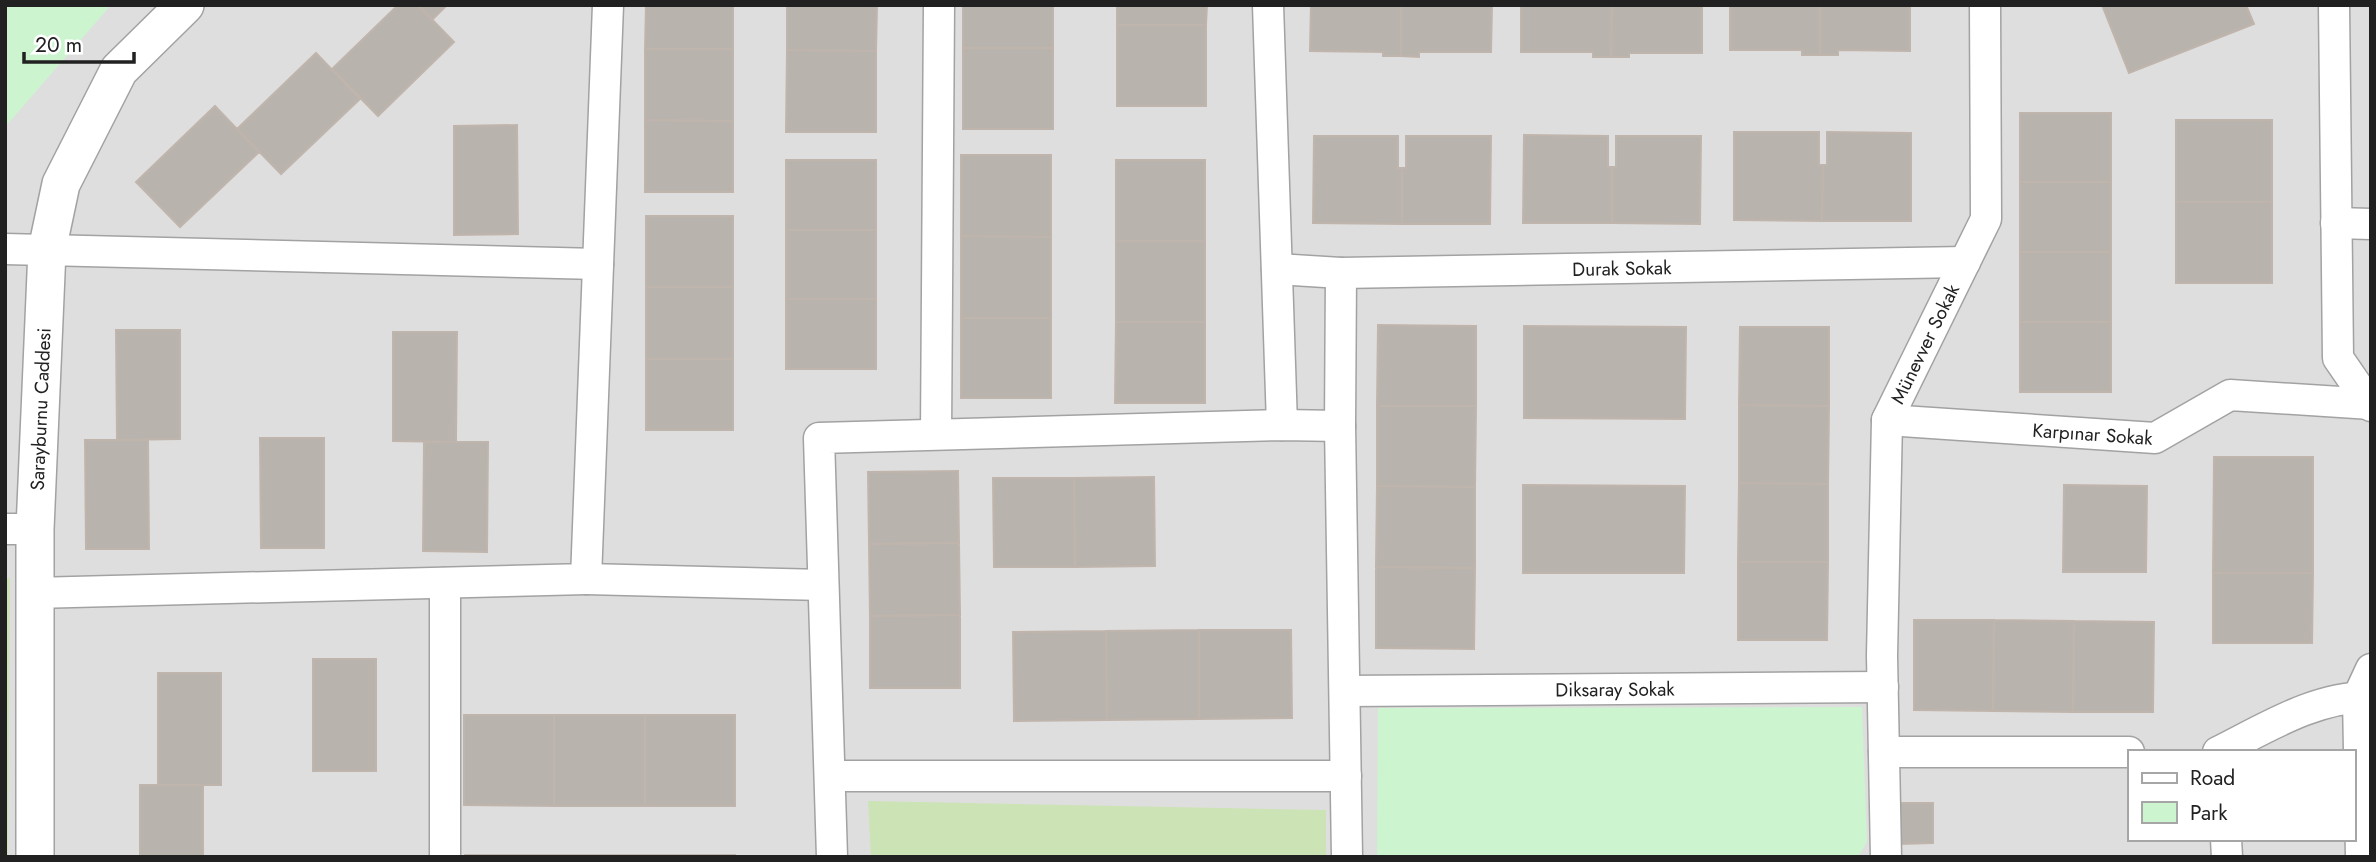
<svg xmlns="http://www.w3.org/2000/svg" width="2376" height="862" viewBox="0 0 2376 862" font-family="Jost,sans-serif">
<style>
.residential{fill:#dfdede;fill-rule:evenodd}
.grass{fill:#cce3b5}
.park{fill:#ccf4cf}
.building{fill:#b9b3ae;stroke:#c0b5ac;stroke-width:2}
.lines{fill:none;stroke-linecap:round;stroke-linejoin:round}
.minor-casing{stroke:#a2a2a2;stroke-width:33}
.tertiary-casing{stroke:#a2a2a2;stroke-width:40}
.minor{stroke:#fff;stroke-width:30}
.tertiary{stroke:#fff;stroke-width:37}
.labels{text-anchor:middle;stroke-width:5;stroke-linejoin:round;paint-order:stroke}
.street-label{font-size:19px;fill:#212121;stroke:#fff}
</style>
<rect width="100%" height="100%" fill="#f0ede8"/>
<!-- residential -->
<path class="residential" d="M5,5h2366v852h-2366zM2129,752h224v87h-224z"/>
<!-- grass -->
<path class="grass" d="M10,578l-2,279h-3v-278z
M868,801l458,9v47h-455z"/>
<!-- park -->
<path class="park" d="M5,5h106l-106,122z
M1862,707l5,135 -9,15h-481l1,-149z"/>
<!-- building -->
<path class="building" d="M398,5h20l36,37 -76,74 -46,-47z
M418,5h29l-15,15z
M646,5h87v44h-88z
M787,5h90l-1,46 -89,-1z
M963,5h90v43h-90z
M1117,5h90l-1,20h-89z
M1311,5h90v51h-18v-4l-73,-1z
M1401,5h91l-1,47h-72v5l-18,-1z
M1521,5h91l-1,52h-18v-5h-72z
M1612,5h90v48h-73v4h-18z
M1730,5h90v50h-18v-5h-72z
M1820,5h90v46l-72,-1v5h-18z
M2102,5h144l8,19 -125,49z
M1117,25h89v81h-89z
M963,48h90v81h-90z
M645,49h88v72l-88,-1z
M787,50l89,1v81h-90z
M316,53l44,46 -79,75 -44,-45z
M215,106l44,46 -79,75 -44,-45z
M2020,113h91v69h-91z
M645,120l88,1v71h-88z
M2176,120h96v82h-96z
M517,125l1,109 -64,1v-109z
M1734,132h85v33h4l-1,56 -88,-1z
M1827,132l84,1v88h-89l1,-56h4z
M1524,135l84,1v31h4v56h-89z
M1314,136h84v32h4v56l-89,-1z
M1406,136h85l-1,88h-88v-56h4z
M1616,136h85l-1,88 -88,-1v-56h4z
M961,155h90v82l-90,-1z
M786,160h90v70h-90z
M1116,160h89v81h-89z
M2020,182h91v70h-91z
M2176,202h96v81h-96z
M646,216h87v71h-87z
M786,230h90v69h-90z
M961,236l90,1v81h-90z
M1116,241h89v81h-89z
M2020,252h91v70h-91z
M646,287h87v72h-87z
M786,299h90v70h-90z
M961,318h90v80h-90z
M1116,322h89v81h-90z
M2020,322h91v70h-91z
M1378,325l98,1v80h-99z
M1524,326l162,1 -1,92 -161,-1z
M1740,327h89v79l-90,-1z
M116,330h64v109l-63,1z
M393,332h64l-1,110 -63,-1z
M646,359h87v71h-87z
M1739,405l90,1 -1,78 -89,-1z
M1377,406h99l-1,81 -98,-1z
M260,438h64v110h-63z
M85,440h63l1,109h-63z
M424,442h64l-1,110 -64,-1z
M2214,457h99v116h-100z
M958,471l1,72 -90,1 -1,-72z
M1154,477l1,89 -80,1 -1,-89z
M993,478h81l1,89h-81z
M1739,483l89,1v78h-90z
M1523,485l162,1 -1,87h-161z
M2064,485l83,1 -1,86h-83z
M1377,486l98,1v81l-99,-1z
M959,543l1,72 -90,1 -1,-72z
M1738,562h90l-1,78h-89z
M1376,567l99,1 -1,81 -98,-1z
M2213,573h100l-1,70h-99z
M960,615v73h-90v-72z
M1914,620h80l-1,91 -79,-1z
M1994,620l80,1 -1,91 -80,-1z
M2074,621l80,1 -1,90h-80z
M1199,630h92l1,88 -93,1z
M1199,630v89l-92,1 -1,-89z
M1106,631l1,89 -93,1 -1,-89z
M313,659h63v112h-63z
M158,673h63v112h-63z
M464,715h90v91l-90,-1z
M554,715h91v91h-91z
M645,715h90v91h-90z
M140,785h63v72h-63z
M1900,803h33v40l-33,1z
M465,855h89v2h-90z
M554,855h91v2h-91z
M645,855h90v2h-90z"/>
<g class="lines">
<defs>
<g id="minor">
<path d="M1268,5l14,420"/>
<path d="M2334,5l4,353 33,48"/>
<path d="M2336,223l35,1"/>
<path d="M5,249l593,15"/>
<path id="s1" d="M1277,269l64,4 624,-11"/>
<path d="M1341,273l-1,153 7,431"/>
<path id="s2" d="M1887,420l268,18 75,-43 141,9"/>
<path d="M936,434l3,-429"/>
<path d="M5,529h30"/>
<path d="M586,579l237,6"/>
<path d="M34,593l552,-14 22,-574"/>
<path id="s3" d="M1345,691l538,-4"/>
<path d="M1884,752h245"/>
<path d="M2218,752c48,-24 98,-56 153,-55"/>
<path d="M831,776h515"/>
<path d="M2226,839l1,18"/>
<path d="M445,857v-274"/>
<path d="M832,857l-13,-419 463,-13 58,1"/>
<path id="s4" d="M1886,857l-4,-201 5,-236 99,-201 -1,-214"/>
<path d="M2361,857l-3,-160 13,-28"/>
</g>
<g id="tertiary">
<path id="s5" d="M35,857v-328l12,-279 14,-66 58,-114 66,-65"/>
</g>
</defs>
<!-- minor casing -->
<use href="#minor" class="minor-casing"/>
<!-- tertiary casing -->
<use href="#tertiary" class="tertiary-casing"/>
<!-- minor -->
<use href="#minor" class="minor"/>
<!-- tertiary -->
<use href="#tertiary" class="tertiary"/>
</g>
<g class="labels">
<!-- street labels -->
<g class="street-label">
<text dy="7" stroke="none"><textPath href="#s1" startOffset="345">Durak Sokak</textPath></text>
<text dy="7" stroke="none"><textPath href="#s4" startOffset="522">Münevver Sokak</textPath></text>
<text dy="7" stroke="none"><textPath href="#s5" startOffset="448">Sarayburnu Caddesi</textPath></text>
<text dy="7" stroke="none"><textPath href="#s2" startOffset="206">Karpınar Sokak</textPath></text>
<text dy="7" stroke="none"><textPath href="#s3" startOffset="270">Diksaray Sokak</textPath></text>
</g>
</g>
<!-- border -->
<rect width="2376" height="862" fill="none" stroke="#212121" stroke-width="14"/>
<!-- legend -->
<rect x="2128" y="750" width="228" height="91" fill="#ffffff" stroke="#a6a6a6" stroke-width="2"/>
<rect x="2142" y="773" width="35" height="10" fill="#ffffff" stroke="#a6a6a6" stroke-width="2"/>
<text x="2190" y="785" font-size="21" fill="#212121">Road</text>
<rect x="2142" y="802" width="35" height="21" fill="#ccf4cf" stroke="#a6a6a6" stroke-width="2"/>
<text x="2190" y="820" font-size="21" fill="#212121">Park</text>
<!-- scale -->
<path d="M24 52v10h110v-10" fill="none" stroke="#212121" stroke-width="3.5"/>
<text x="35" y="52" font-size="21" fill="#212121" stroke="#ffffff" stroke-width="5" paint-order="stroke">20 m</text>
</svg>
